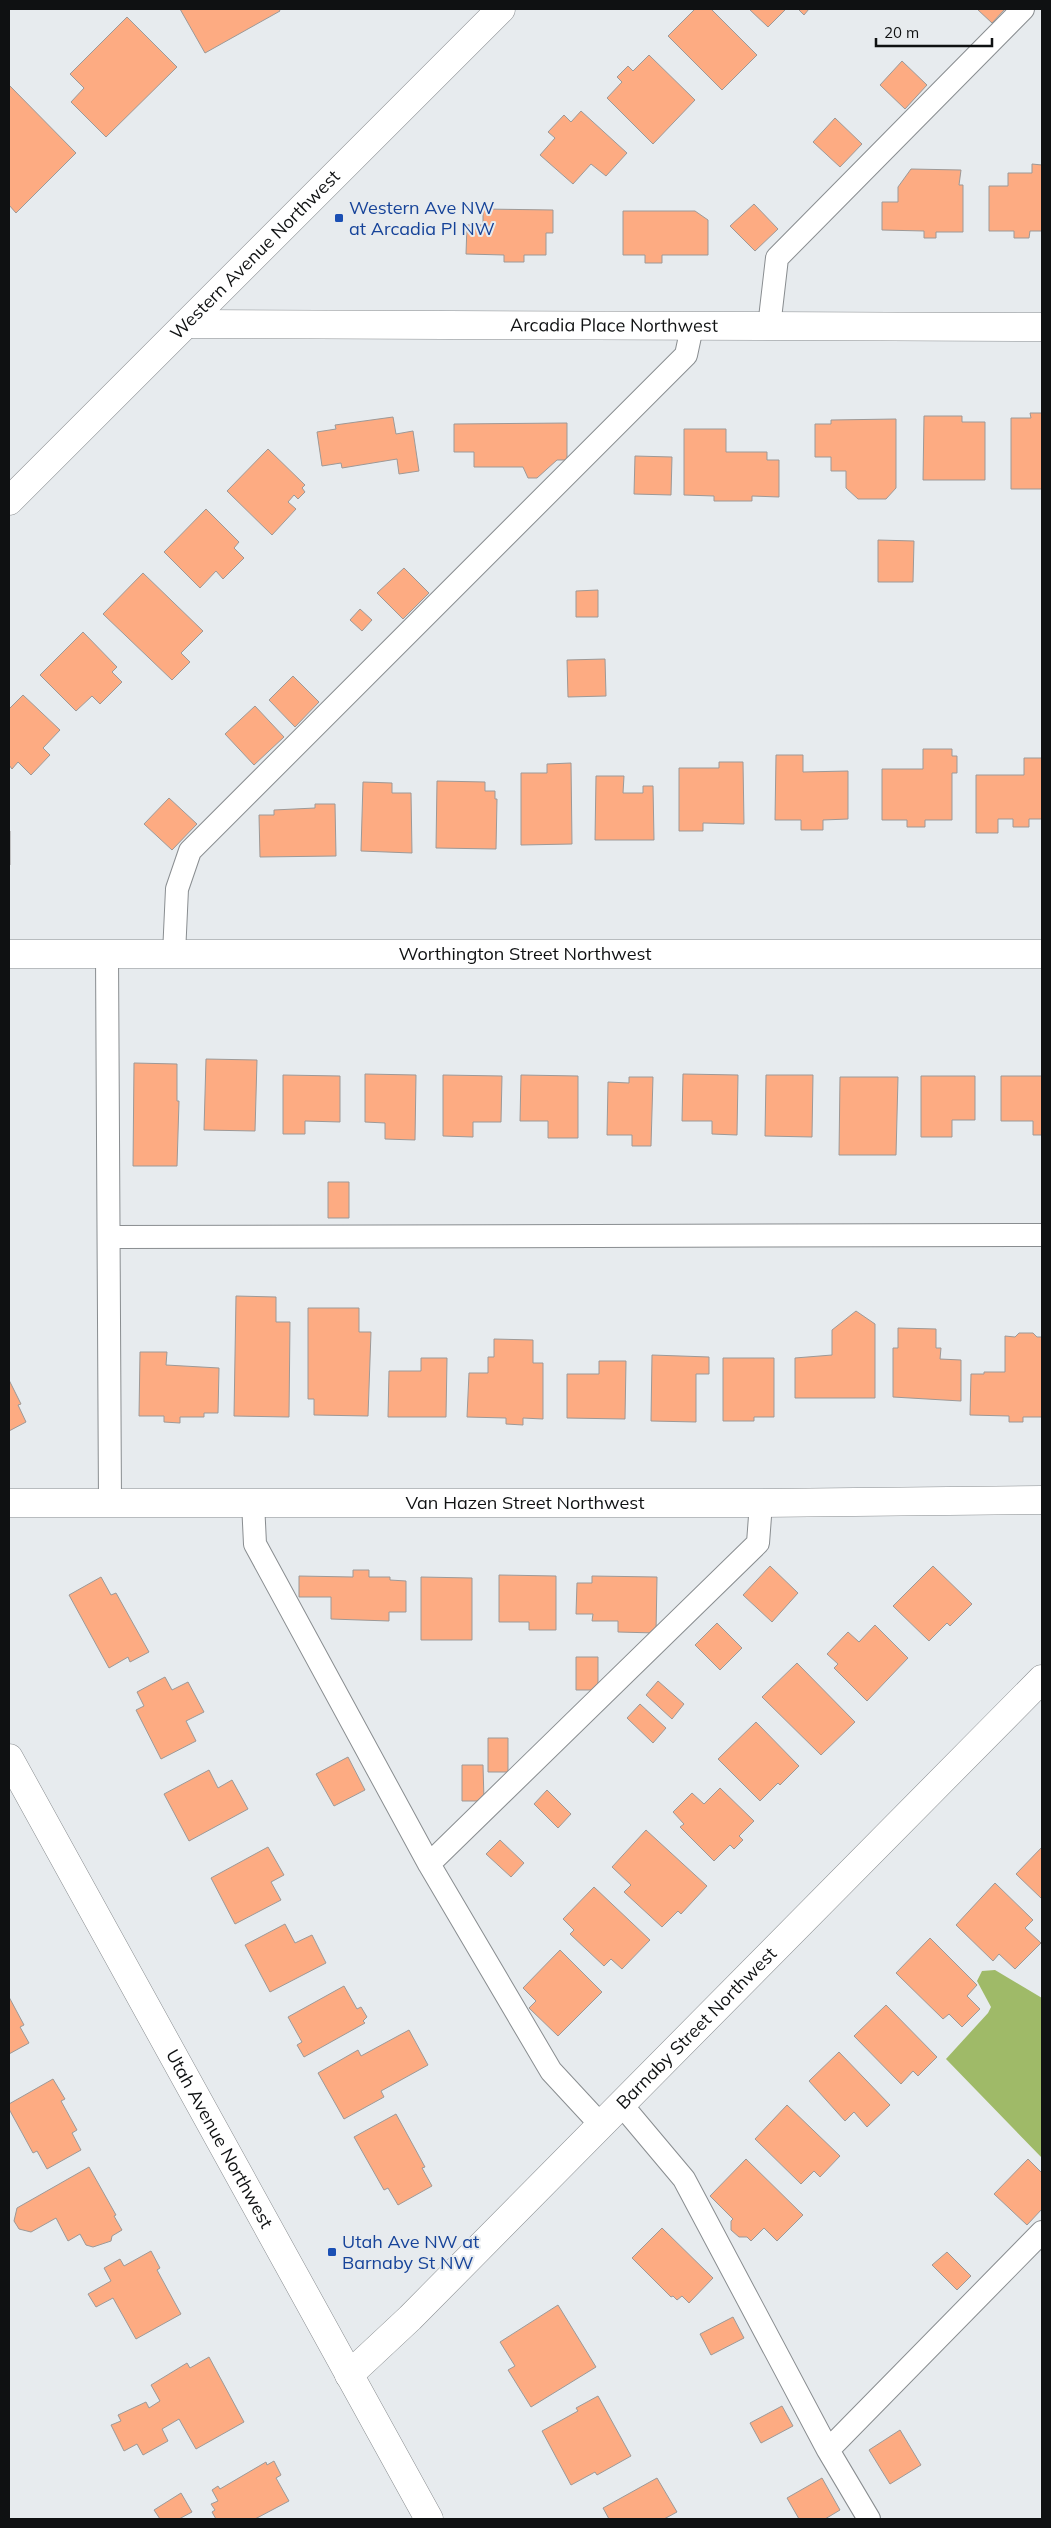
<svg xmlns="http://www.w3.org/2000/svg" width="1051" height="2528" viewBox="0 0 1051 2528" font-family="Mulish,sans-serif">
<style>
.forest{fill:#9fba68}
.building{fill:#fdab82;stroke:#9d9997}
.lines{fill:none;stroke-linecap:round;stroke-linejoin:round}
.lane-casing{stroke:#898d90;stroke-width:24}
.street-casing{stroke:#898d90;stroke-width:29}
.secondary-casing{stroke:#898d90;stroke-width:29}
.lane{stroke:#fff;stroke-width:22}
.street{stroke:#fff;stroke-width:28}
.secondary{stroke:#fff;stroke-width:28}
.transit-dot{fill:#1a4fb4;stroke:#e7ebee;stroke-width:2}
.labels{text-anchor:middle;stroke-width:4;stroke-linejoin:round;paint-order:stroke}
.transit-label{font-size:18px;fill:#164399;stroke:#e7ebee;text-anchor:start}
.street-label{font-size:18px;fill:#0f1112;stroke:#e7ebee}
</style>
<rect width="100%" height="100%" fill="#e7ebee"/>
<!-- forest -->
<path class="forest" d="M995,1970l47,28v160l-96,-99 42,-46 3,-6 -14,-26 5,-10z"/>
<!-- building -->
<path class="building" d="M180,9h99l1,2 -75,42z
M695,9h16l46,46 -35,35 -54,-54z
M749,9h37l-18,18z
M798,9h11l-5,6z
M977,9h28l-13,14z
M127,17l50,50 -71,70 -35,-35 13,-14 -14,-14z
M649,55l46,45 -42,44 -46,-46 15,-16 -5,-5 11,-11 5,5z
M902,61l25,24 -22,24 -25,-24z
M9,85l67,68 -60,60 -7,-8z
M581,111l46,42 -21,23 -15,-12 -18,20 -33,-29 15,-17 -7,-6 16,-17 7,7z
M835,118l27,26 -22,23 -27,-25z
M1032,164l10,1v66h-12l-1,7h-15v-7h-25v-45h19v-13h24z
M911,169l50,1 -2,15h4v47h-27v6h-12v-7l-42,-1v-28h16v-15z
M754,204l24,25 -23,22 -25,-25z
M483,209l70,1v23h-7v22h-22v7h-20v-7l-38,-1 1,-29h16z
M623,211h72l13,9v35h-46v8h-17v-8h-22z
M1030,413h12v76h-31v-71h20z
M924,416h38v6h23v58h-62z
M393,417l3,17 17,-3 6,40 -20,3 -2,-15 -55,9 -1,-5 -19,3 -5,-34 19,-3 -1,-4z
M896,419v69l-10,11h-28l-12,-11v-17h-15v-14h-16v-33h16v-4z
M567,423v37h-10l-20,18h-9l-5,-11h-49v-15h-20v-28z
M684,429h42v23h41v8h12v37l-27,-1v5h-38v-5l-30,-1z
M268,449l37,36 -3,3 3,4 -7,7 -4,-4 -6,7 8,7 -24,26 -45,-44z
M635,456l37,1 -1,38 -37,-1z
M206,509l33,33 -5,6 10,10 -21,21 -7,-8 -16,17 -36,-36z
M878,540l36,1 -1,41h-35z
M404,568l25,25 -26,26 -26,-26z
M143,573l60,58 -22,22 9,9 -18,18 -69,-66z
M598,590v27h-22v-26z
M360,609l12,11 -10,11 -12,-11z
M83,632l34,35 -5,5 10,10 -22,22 -8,-8 -16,15 -36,-36z
M605,659l1,37 -38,1 -1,-37z
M293,676l26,26 -24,25 -26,-27z
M23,695l37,35 -17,18 7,7 -19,20 -13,-13 -6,7 -3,-4v-56z
M255,706l29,31 -30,28 -29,-31z
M923,749h29v7h5v17h-5v47h-27v7h-18v-7h-25v-51h41z
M776,755h27v17l45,-1v48l-25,1v10h-22v-10h-26z
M1024,758h18v61h-13v8h-16v-8h-15v14h-22v-58h48z
M719,762h24l1,62 -41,-1v8h-24v-63h40z
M571,763l1,81 -51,1v-72h26v-9z
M596,776h28l-1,17h20v-7h10l1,54h-59z
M437,781l48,1v9h10v8h2l-1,50 -60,-1z
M363,782l29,1v10h19l1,60 -51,-2z
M169,798l28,26 -25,26 -28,-26z
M315,804h20l1,52 -76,1 -1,-42h15v-5l41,-2z
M9,831h1v34h-1z
M206,1059l51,1 -2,71 -51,-1z
M134,1063l43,1v37h2l-2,65h-44z
M365,1074l51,1 -1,65 -30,-1v-16l-20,-1z
M683,1074l55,1 -1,60 -25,-1v-13h-30z
M283,1075l57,1v46l-35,-1v13h-22z
M443,1075l59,1 -1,46h-28v15l-30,-1z
M521,1075l57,1v62h-30v-17h-28z
M766,1075h47l-1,62 -47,-1z
M921,1076h54v44h-23v17h-31z
M1001,1076h41v59h-9v-14h-32z
M629,1077h24l-2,69h-19v-11h-25l1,-53 21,1z
M840,1077h58l-2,78h-57z
M328,1182h21v36h-21z
M236,1296l40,1v25h14l-1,95 -55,-1z
M308,1308h51v24h12l-3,84 -54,-1v-16h-6z
M856,1311l19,13v74h-80v-40l37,-3v-25z
M898,1328l38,1v19h5l-1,11 21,1v41l-68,-4v-49h5z
M1019,1333h14l4,4h5v80h-19v5h-14v-6l-39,-1 1,-41h13v-2h21v-36l10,1z
M494,1339l39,1v23h10v56l-20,-1v7l-17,-1v-6l-39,-1 2,-44h19v-16h6z
M140,1352h27l-1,13 53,3 -1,45h-14v4h-24v6l-16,-1v-6h-25z
M652,1355l57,2v17h-13v48l-45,-1z
M421,1358h26l-1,59h-58l1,-46h32z
M723,1358h51v59h-20v4h-31z
M599,1361h27l-1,58 -58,-1v-44h32z
M9,1380l12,24 -3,1 8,17 -17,9z
M770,1566l28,27 -26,29 -29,-27z
M933,1566l39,38 -22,22 -3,-3 -18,18 -36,-35z
M353,1570h16v7h21v3l16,1v31h-17v9l-58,-2v-22h-32v-21l54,1z
M499,1575l57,1v54h-27v-8h-30z
M592,1576l65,1 -1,56 -38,-1v-11h-26l1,-7h-17l1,-31h15z
M101,1577l10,18 5,-2 33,59 -19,10 -2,-5 -19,11 -40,-73z
M421,1577l51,1v62h-51z
M717,1623l25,25 -22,22 -25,-25z
M875,1625l33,33 -41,43 -33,-33 4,-4 -11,-10 21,-22 11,10z
M576,1657h22v33h-22z
M797,1663l58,59 -34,33 -59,-58z
M165,1677l7,13 16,-8 16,30 -18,9 10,20 -35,18 -25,-49 8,-4 -7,-14z
M658,1681l26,23 -12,15 -26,-24z
M640,1704l26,24 -13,15 -26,-25z
M756,1722l43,44 -19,19 -2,-2 -18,18 -42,-42z
M488,1738h20v34h-20z
M348,1757l17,33 -31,16 -18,-32z
M462,1765h21l1,36h-22z
M209,1770l9,18 14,-8 16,29 -59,32 -25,-47z
M720,1788l34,33 -15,15 4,4 -9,9 -4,-4 -16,16 -34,-34 4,-3 -11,-12 19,-19 12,11z
M547,1790l24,24 -13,14 -24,-24z
M646,1830l61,56 -26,28 -3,-3 -16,16 -38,-35 7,-7 -19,-18z
M500,1840l24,23 -13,14 -25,-23z
M268,1847l16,28 -13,7 10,18 -46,24 -24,-46z
M1042,1847v52l-26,-25z
M995,1883l38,37 -8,8 16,15 -26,26 -16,-15 -6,7 -37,-36z
M594,1887l56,53 -28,29 -11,-10 -7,7 -34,-32 4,-4 -11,-11z
M285,1924l10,19 17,-8 14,28 -56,29 -25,-47z
M930,1938l47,47 -10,11 13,13 -18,18 -13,-13 -6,5 -47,-46z
M560,1950l42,42 -44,44 -29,-28 7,-7 -13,-13z
M344,1986l13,23 4,-2 6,10 -4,4 2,2 -61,34 -7,-12 5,-3 -14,-25z
M9,1997l15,28 -4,2 9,16 -20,11z
M886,2005l51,52 -19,19 -5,-5 -12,13 -47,-48z
M409,2030l19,35 -47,26 3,6 -40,22 -26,-46 40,-23 3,6z
M839,2052l51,53 -23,22 -13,-15 -9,9 -36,-40z
M53,2079l12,20 -4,2 16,29 -5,3 9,17 -34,19 -10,-18 -4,2 -24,-44v-5z
M787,2105l53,51 -20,21 -6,-6 -13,13 -46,-45z
M396,2114l29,53 -3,1 10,18 -34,19 -10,-17 -4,2 -30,-53z
M746,2159l57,56 -26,26 -13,-13 -13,13 -4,-4h-8l-8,-7v-9l2,-2 -23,-23z
M1028,2159l14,14v36l-15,16 -33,-31z
M89,2167l27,48 -2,1 8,14 -10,6 -1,5 -18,6 -7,-2 -6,-11 -12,7 -12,-23 -25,14 -12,-3 -5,-8 3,-13z
M662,2228l51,50 -24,25 -7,-7 -5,4 -4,-4 -2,1 -39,-39z
M151,2251l9,17 -3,2 24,44 -45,25 -23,-41 -17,9 -8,-13 23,-13 -7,-13 16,-9 4,7z
M947,2252l24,24 -14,14 -25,-25z
M558,2305l38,62 -65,40 -23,-37 7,-4 -15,-24z
M733,2317l11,21 -33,17 -11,-21z
M209,2357l35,65 -48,27 -17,-30 -17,10 6,12 -25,14 -6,-11 -13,7 -13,-26 10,-4 -3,-6 28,-13 3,6 11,-7 -9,-16 36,-22 3,5z
M598,2396l33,60 -34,19 -2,-3 -24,13 -29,-54 36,-20 -2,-3z
M782,2406l11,20 -32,17 -11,-20z
M900,2430l21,35 -31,19 -21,-34z
M274,2461l7,14 -5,3 13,23 -34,18h-39l-4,-7 3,-2 -4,-6 7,-3 -6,-11 6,-4 2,3 46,-27 1,3z
M657,2478l20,34 -13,7h-55l-6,-11z
M822,2478l18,32 -15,9h-26l-12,-21z
M181,2493l11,19 -13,7h-19l-6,-9z"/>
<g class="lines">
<defs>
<path id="lane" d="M769,327l8,-69 246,-249
M107,954l3,549
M174,954l3,-65 13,-38 496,-496 6,-28
M109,1237l933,-2
M253,1502l2,42 174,320 122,207 50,54
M429,1864l329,-321 3,-40
M621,2104l63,75 144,271 41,69
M828,2450l214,-218"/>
<g id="street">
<path id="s1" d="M186,324l856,3"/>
<path id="s2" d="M9,954h1033"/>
<path id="s3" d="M9,1503h752l281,-3"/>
<path id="s4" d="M349,2375l61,-57 632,-639"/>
</g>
<g id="secondary">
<path id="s5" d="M9,501l492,-492"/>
<path id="s6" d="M9,1758l420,761"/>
</g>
</defs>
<!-- lane casing -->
<use href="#lane" class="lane-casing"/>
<!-- street casing -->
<use href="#street" class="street-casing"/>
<!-- secondary casing -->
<use href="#secondary" class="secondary-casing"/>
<!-- lane -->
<use href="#lane" class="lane"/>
<!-- street -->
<use href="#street" class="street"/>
<!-- secondary -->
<use href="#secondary" class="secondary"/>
</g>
<!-- markers -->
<g class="transit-dot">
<rect x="334" y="213" width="10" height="10" rx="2.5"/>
<rect x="327" y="2247" width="10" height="10" rx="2.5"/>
</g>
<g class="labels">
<!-- transit labels -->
<g class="transit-label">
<text x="349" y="214">Western Ave NW<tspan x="349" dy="21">at Arcadia Pl NW</tspan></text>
<text x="342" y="2248">Utah Ave NW at<tspan x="342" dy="21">Barnaby St NW</tspan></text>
</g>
<!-- street labels -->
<g class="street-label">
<text dy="6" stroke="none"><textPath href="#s5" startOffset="348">Western Avenue Northwest</textPath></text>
<text dy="6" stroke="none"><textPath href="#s1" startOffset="428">Arcadia Place Northwest</textPath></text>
<text dy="6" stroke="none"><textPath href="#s2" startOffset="516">Worthington Street Northwest</textPath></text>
<text dy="6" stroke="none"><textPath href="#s3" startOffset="516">Van Hazen Street Northwest</textPath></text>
<text dy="6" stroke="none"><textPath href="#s4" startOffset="491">Barnaby Street Northwest</textPath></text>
<text dy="6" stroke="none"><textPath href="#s6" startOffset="435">Utah Avenue Northwest</textPath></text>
</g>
</g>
<!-- border -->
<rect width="1051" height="2528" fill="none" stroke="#0f1112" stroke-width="20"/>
<!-- scale -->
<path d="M876 38v8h116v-8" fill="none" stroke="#0f1112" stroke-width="2.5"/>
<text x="884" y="38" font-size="15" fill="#0f1112" stroke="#e7ebee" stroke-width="4" paint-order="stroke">20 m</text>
</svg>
